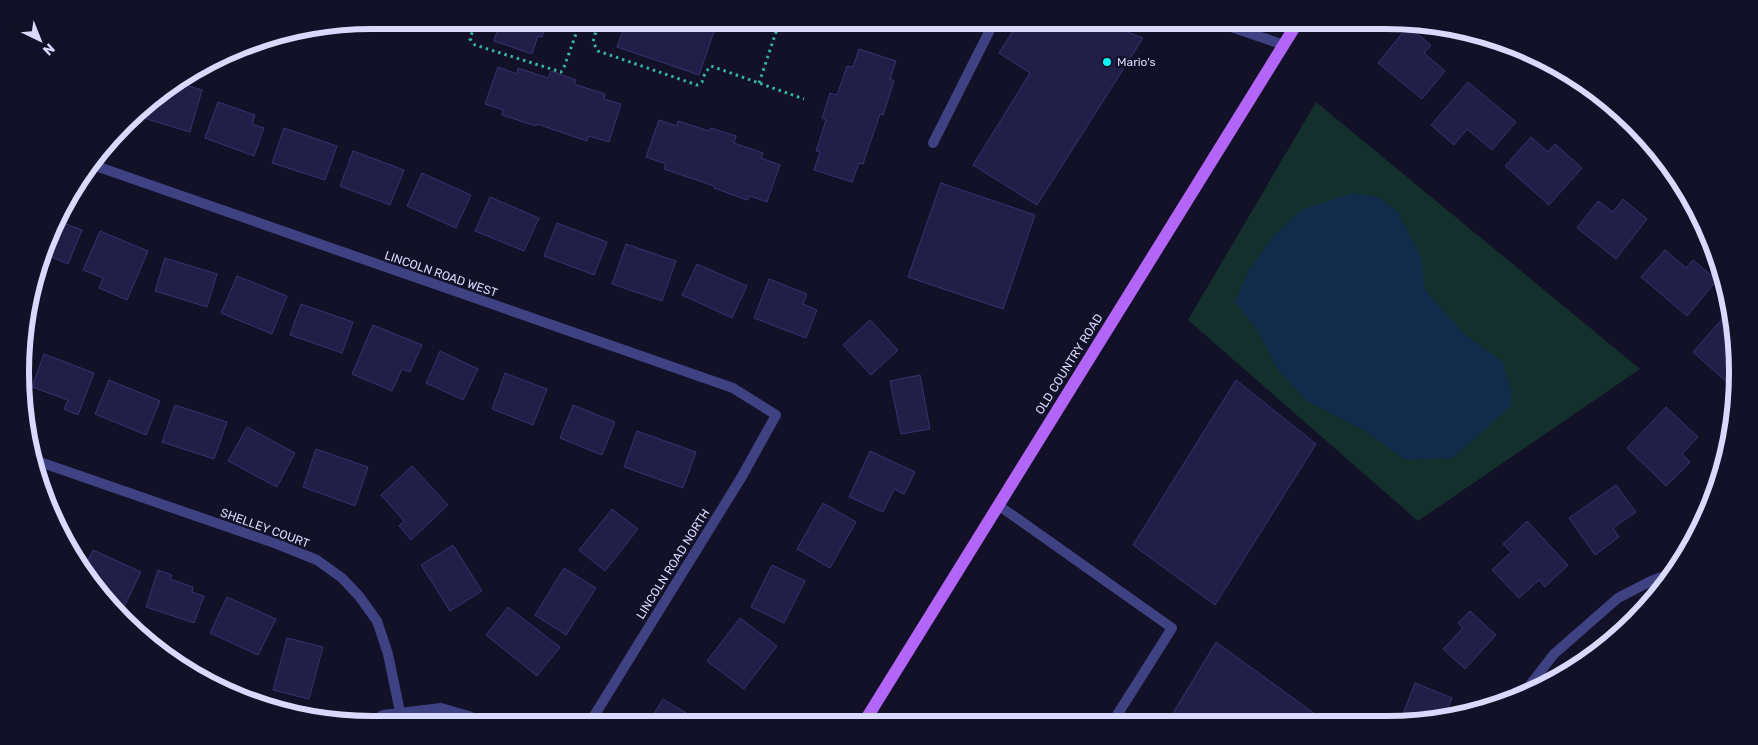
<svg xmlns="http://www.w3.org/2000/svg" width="1758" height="745" viewBox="0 0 1758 745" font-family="Rubik,sans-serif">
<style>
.green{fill:#14302d}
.water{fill:#112c4a}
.building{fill:#221e47;stroke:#383172}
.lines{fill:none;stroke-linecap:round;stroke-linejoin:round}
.path{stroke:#36b4a0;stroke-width:3;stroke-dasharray:2.5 4;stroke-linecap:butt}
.service{stroke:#3e4283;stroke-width:10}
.minor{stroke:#3e4283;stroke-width:10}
.primary{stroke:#b365f8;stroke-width:12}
.poi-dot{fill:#0ef2f3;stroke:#121127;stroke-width:2}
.labels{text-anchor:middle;stroke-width:5;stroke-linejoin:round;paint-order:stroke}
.poi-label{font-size:12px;fill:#d9d8fd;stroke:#121127;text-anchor:start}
.street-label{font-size:12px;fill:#d9d8fd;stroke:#121127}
.rim{fill:none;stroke:#d9d8fd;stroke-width:6}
</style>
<rect width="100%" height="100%" fill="#121127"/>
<!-- green -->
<path class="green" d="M1316,102l324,267 -222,152 -230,-201z"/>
<!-- water -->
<path class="water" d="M1352,193l26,4 19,14 24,46 4,33 39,44 39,28 8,29v15l-58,52 -47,2 -41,-29 -58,-30 -29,-31 -20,-39 -23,-29 14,-32 24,-33 28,-27z"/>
<!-- building -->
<path class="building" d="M496,20h52l-6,17 -4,-1 -6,18 -38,-13 6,-20z
M627,20h91l-19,55 -82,-28z
M1020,20h75l48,18 -106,167 -64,-40 57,-92 -31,-20z
M1408,26l23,19 -7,8 21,18 -23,28 -44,-36z
M859,49l37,12 -6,18 4,2 -11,34 -3,-1 -17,50 -4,-1 -7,19 -38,-12 6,-18 -4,-1 10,-31 -4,-2 8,-25 7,2 10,-29 6,1z
M498,67l19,7 1,-6 30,10 3,-7 25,9 -2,4 31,10 -1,5 17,5 -12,38 -20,-6 -2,5 -50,-17 -1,2 -34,-11 1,-5 -18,-6z
M176,82l26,8 -12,42 -53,-16 3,-9z
M1468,82l48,40 -24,28 -25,-21 -13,16 -23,-20z
M218,102l37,13 -3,9 12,4 -10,28 -49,-18z
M659,120l18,6 1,-5 31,10 2,-3 25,8 -2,7 29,10 -2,5 19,7 -13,37 -17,-6 -3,4 -33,-12v-2l-50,-17 2,-5 -20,-7z
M284,128l53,18 -12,34 -53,-17z
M1531,137l17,15 7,-8 27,24 -33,37 -44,-39z
M353,151l51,19 -14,35 -50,-19z
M422,173l49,22 -15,33 -49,-22z
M941,183l94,32 -32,94 -95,-32z
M490,197l49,21 -15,33 -49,-20z
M1623,199l24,20 -31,40 -39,-31 21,-27 15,11z
M58,221l24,9 -14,34 -23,-10z
M557,223l50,19 -13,33 -50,-19z
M100,231l48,20 -21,49 -28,-12 4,-10 -20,-8z
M626,244l50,17 -14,40 -50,-17z
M1665,250l21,18 7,-8 24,20 -30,36 -46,-39z
M165,258l52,16 -10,33 -52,-16z
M697,264l50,22 -15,32 -50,-23z
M237,276l50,20 -15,38 -51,-21z
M769,279l38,15 -4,10 14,6 -11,28 -52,-20z
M301,304l52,18 -11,31 -52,-18z
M1731,309l6,41 -1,23 -8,10 -35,-31z
M870,320l28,30 -27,25 -28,-30z
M373,325l49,20 -12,27 -8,-3 -10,22 -40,-17z
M440,351l38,18 -15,31 -37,-17z
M44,354l50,19 -16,42 -14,-6 4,-9 -36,-13z
M505,373l42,16 -14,36 -41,-16z
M920,375l10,54 -29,5 -11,-53z
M109,380l51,21 -14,34 -51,-21z
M1236,380l80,64 -101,161 -82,-60z
M175,405l52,17 -13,37 -52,-17z
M573,405l42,17 -13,33 -42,-17z
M1666,407l32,30 -16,17 8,8 -24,24 -39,-38z
M247,427l48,26 -18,34 -49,-26z
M637,431l59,21 -13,36 -59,-21z
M316,449l52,18 -13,39 -52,-19z
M870,451l45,21 -11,22 -10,-5 -11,23 -34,-15z
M412,466l36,39 -37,35 -12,-14 5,-5 -23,-26z
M1616,485l20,27 -23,16 6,9 -24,18 -26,-37z
M823,503l33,19 -26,46 -33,-19z
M612,509l26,20 -33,42 -26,-21z
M1527,521l41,44 -23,22 -6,-7 -20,18 -27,-28 19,-18 -8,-8z
M64,541l10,3 -3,9 -4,-5z
M453,545l29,46 -32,20 -29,-46z
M93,550l48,22 -18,37 -10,-5 -29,-35z
M772,565l33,16 -21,42 -33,-16z
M564,568l32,20 -30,47 -31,-20z
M158,570l14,5 -2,4 23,8 -1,5 12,4 -10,27 -48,-16z
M227,597l49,22 -18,36 -48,-22z
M508,607l52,40 -23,29 -51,-41z
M1470,611l26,24 -31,34 -22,-20 20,-21 -5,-5z
M740,618l37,28 -33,43 -37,-28z
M287,638l36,9 -14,52 -36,-9z
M1216,642l99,72 -5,8 -143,1z
M1415,683l37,15 -8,20 -12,4h-32z
M663,699l38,23 -2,2h-51z"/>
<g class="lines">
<!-- path -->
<path class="path" d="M476,20l-6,19 5,6 86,27 2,-2 18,-50
M599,20l-6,22 5,9 99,34 5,-3 3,-9 6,-7 93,33
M759,83l21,-63"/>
<!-- service -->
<path class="service" d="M933,143l62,-123
M998,505l174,123 -60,95"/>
<!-- minor -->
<path class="minor" d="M1211,20l73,25
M1565,70l85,72
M93,165l640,223 43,27 -35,63 -152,246
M34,460l243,84 40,16 25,18 17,18 18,25 11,33 12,58
M1523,694l31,-40 64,-56 33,-17 24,-9
M368,724l15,-9 58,-7 28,8 20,9"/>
<!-- primary -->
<path class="primary" d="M863,724l436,-704"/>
</g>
<!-- markers -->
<circle class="poi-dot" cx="1107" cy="62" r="5"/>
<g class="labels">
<!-- poi labels -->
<g class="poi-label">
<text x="1117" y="66">Mario's</text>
</g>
<!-- street labels -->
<g class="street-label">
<text transform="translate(441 274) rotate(19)" y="4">LINCOLN ROAD WEST</text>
<text transform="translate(1069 364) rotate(-58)" y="4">OLD COUNTRY ROAD</text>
<text transform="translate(265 528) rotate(20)" y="4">SHELLEY COURT</text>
<text transform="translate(673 564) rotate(-58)" y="4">LINCOLN ROAD NORTH</text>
</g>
</g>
<!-- crop -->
<path d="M0 0H1758V745H0ZM372 29H1386A343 343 0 0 1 1729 372V373A343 343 0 0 1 1386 716H372A343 343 0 0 1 29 373V372A343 343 0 0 1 372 29Z" fill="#121127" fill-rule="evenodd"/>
<path class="rim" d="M372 29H1386A343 343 0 0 1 1729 372V373A343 343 0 0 1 1386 716H372A343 343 0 0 1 29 373V372A343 343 0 0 1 372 29Z"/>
<!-- north arrow -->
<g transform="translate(40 40) rotate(137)" stroke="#121127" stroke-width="4" paint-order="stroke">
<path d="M0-4L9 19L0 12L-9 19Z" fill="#d9d8fd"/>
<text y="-8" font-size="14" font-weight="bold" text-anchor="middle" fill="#d9d8fd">N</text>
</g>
</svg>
